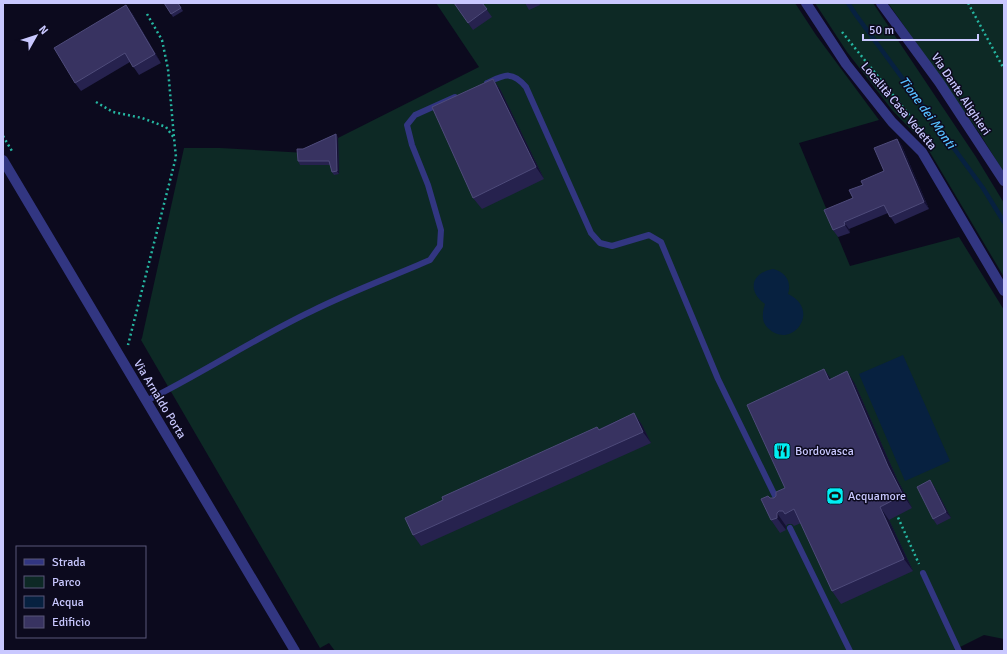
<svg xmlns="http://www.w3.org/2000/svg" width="1007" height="654" viewBox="0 0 1007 654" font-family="Signika,sans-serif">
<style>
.green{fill:#0d2925}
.water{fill:#072140}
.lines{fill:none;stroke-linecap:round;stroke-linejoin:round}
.stream{stroke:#072140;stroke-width:4.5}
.path{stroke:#25b6a1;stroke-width:2.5;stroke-dasharray:2 3;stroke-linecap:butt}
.service{stroke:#323681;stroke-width:6}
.minor{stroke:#323681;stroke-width:10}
.tertiary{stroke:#323681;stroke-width:10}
.wall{fill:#26224e}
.shaded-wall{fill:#141133}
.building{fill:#383361;stroke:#4e4b7a}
.labels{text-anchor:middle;stroke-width:3;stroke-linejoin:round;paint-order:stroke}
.street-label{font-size:12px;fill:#c9c8ff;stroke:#0c0a1e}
.poi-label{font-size:12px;fill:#c9c8ff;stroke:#0c0a1e;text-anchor:start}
.water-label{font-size:13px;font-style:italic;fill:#56bfff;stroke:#0c0a1e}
</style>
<rect width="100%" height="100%" fill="#0c0a1e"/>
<!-- green -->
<path class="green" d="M436,3h359l21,32 63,85 -80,23 51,123 109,-29 45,73v329l-20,-4 -32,16h-617l-6,-8 -9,5 -179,-308 1,-2 42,-190h36l86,5 32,-15 141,-71z
M815,3h58l103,154 28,46v74l-79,-133 -33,-34 -45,-58z
M888,3h116v170l-24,-39z"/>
<!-- water -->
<path class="water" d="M773,269c12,3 19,12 15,25 34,16 4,56 -19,35 -8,-7 -7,-16 -4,-25 -18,-13 -14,-31 8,-35z
M903,355l47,106 -45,20 -46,-107z"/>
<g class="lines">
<!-- stream -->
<path class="stream" d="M848,3l8,12 127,173 21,34"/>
<!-- path -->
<path class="path" d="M968,3l36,66
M147,14l15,26 6,29 6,69
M842,32l85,105
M96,102l17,10 29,6 24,9 8,11 2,19 -48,188
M3,136l9,15
M896,513l23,51"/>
<!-- service -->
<path class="service" d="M487,83c17,-8 25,-13 39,4l65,146 9,10 12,3 37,-11 12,7 57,137 61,125
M146,401c57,-28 109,-63 166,-90 38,-19 79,-34 118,-51l10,-14 1,-16 -13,-45 -16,-40 -5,-20 8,-10 40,-18
M790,528l60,123
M923,573l36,78"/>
<!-- minor -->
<path class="minor" d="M806,3l40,61 46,58 30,30 82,139
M881,3l58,79 65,99"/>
<!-- tertiary -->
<path class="tertiary" d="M3,160l292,491"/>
</g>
<!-- wall -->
<path class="wall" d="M164,3h14l5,8 -10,6z
M454,3h28l10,14 -19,13z
M525,3h14l1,2 -11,5z
M132,13l29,50 -22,12 -9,-13 -49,29 -6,-8z
M493,79l8,12 43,88 -62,30 -9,-11z
M336,134l2,4 1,36 -5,1 -2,-3 -2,-7h-30l-2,-4 5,-12z
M897,139l5,7 27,63 -34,15 -7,-11 -39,16 1,4 -12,4 -5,-7 20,-32 10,-13 21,-14z
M824,369l7,10 24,5 42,95 15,29 -23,12 24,51 -72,33 -9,-13 -31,-68 -7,3 -2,-2h-4l-2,2v4l-6,3 -9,-13 -1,-22h4l11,-10z
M634,413l8,12 9,18 -230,103 -8,-11 30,-35z
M930,480l4,6 17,32 -14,7 -4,-6z"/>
<!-- shaded-wall -->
<path class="shaded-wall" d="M126,5l6,8 29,50 -6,-9z
M493,79l8,12 43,88 -8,-12z
M336,134l2,4 1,36 -2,-3z
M897,139l5,7 27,63 -5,-7z
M844,222l5,7 1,4 -5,-8z
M824,369l9,13 -4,-2z
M847,371l8,13 42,95 15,29 -9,-13 -15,-29z
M634,413l8,12 9,18 -8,-11z
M930,480l4,6 17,32 -5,-6z
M880,507l9,13 24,51 -9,-12z
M777,513l9,13v4l-9,-12z"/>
<!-- building -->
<path class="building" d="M164,3h14l3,5 -10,6z
M454,3h28l5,6 -19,14z
M126,5l29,49 -22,13 -8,-14 -50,30 -21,-35z
M493,79l43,88 -63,31 -41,-91z
M336,134l1,37 -5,1 -3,-11h-31l-1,-12h6z
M897,139l27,63 -34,15 -6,-12 -40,17 1,3 -12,5 -9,-20 29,-12 -4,-8 14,-5 -2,-4 23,-10 -10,-23z
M824,369l5,11 18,-9 41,95 15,29 -23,12 24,52 -72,32 -38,-82 -9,5 -2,-3h-4l-2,2v5l-6,2 -10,-21 7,-3 2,2h4l2,-2v-4l9,-4 -38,-83z
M634,413l9,19 -230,103 -8,-17 38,-18 -1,-3 155,-70 2,3z
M930,480l16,32 -13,7 -16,-32z"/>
<!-- icons -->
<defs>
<symbol id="restaurant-square" viewBox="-11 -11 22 22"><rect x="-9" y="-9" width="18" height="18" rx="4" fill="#00eff3" stroke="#0c0a1e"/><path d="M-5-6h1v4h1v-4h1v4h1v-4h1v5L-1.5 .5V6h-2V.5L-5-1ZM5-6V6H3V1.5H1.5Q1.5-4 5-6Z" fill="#111"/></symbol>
<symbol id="stadium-square" viewBox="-11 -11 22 22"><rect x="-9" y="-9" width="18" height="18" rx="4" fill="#00eff3" stroke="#0c0a1e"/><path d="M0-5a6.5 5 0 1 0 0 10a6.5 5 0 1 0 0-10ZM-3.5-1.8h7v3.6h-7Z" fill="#111"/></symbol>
</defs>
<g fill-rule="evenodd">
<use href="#restaurant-square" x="772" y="441" width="20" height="20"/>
<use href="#stadium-square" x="825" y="486" width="20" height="20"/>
</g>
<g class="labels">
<!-- street labels -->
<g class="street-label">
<text transform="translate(961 94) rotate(56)" y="4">Via Dante Alighieri</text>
<text transform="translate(899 106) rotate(50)" y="4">Località Casa Vedetta</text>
<text transform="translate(160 399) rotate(59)" y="4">Via Arnaldo Porta</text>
</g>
<!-- poi labels -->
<g class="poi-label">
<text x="795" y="455">Bordovasca</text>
<text x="848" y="500">Acquamore</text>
</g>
<!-- water labels -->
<g class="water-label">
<text transform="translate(928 112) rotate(54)" y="5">Tione dei Monti</text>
</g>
</g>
<!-- border -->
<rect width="1007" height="654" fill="none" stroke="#c9c8ff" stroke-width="8"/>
<!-- legend -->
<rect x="16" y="546" width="130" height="92" fill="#0c0a1e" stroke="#585678"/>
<rect x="24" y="559" width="20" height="6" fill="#323681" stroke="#585678"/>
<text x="52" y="566" font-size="12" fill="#c9c8ff">Strada</text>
<rect x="24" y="576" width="20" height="12" fill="#0d2925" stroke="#585678"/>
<text x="52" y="586" font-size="12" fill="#c9c8ff">Parco</text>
<rect x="24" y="596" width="20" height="12" fill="#072140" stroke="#585678"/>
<text x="52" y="606" font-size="12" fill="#c9c8ff">Acqua</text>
<rect x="24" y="616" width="20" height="12" fill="#383361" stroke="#585678"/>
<text x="52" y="626" font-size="12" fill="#c9c8ff">Edificio</text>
<!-- north arrow -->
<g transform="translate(36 36) rotate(51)" stroke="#0c0a1e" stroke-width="3" paint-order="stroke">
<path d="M0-3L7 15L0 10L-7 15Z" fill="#c9c8ff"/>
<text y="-6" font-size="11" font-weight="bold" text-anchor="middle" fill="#c9c8ff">N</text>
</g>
<!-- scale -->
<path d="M863 34v6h115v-6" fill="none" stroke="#c9c8ff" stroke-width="2"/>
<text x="869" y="34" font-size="12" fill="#c9c8ff" stroke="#0c0a1e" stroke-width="3" paint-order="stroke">50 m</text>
</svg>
